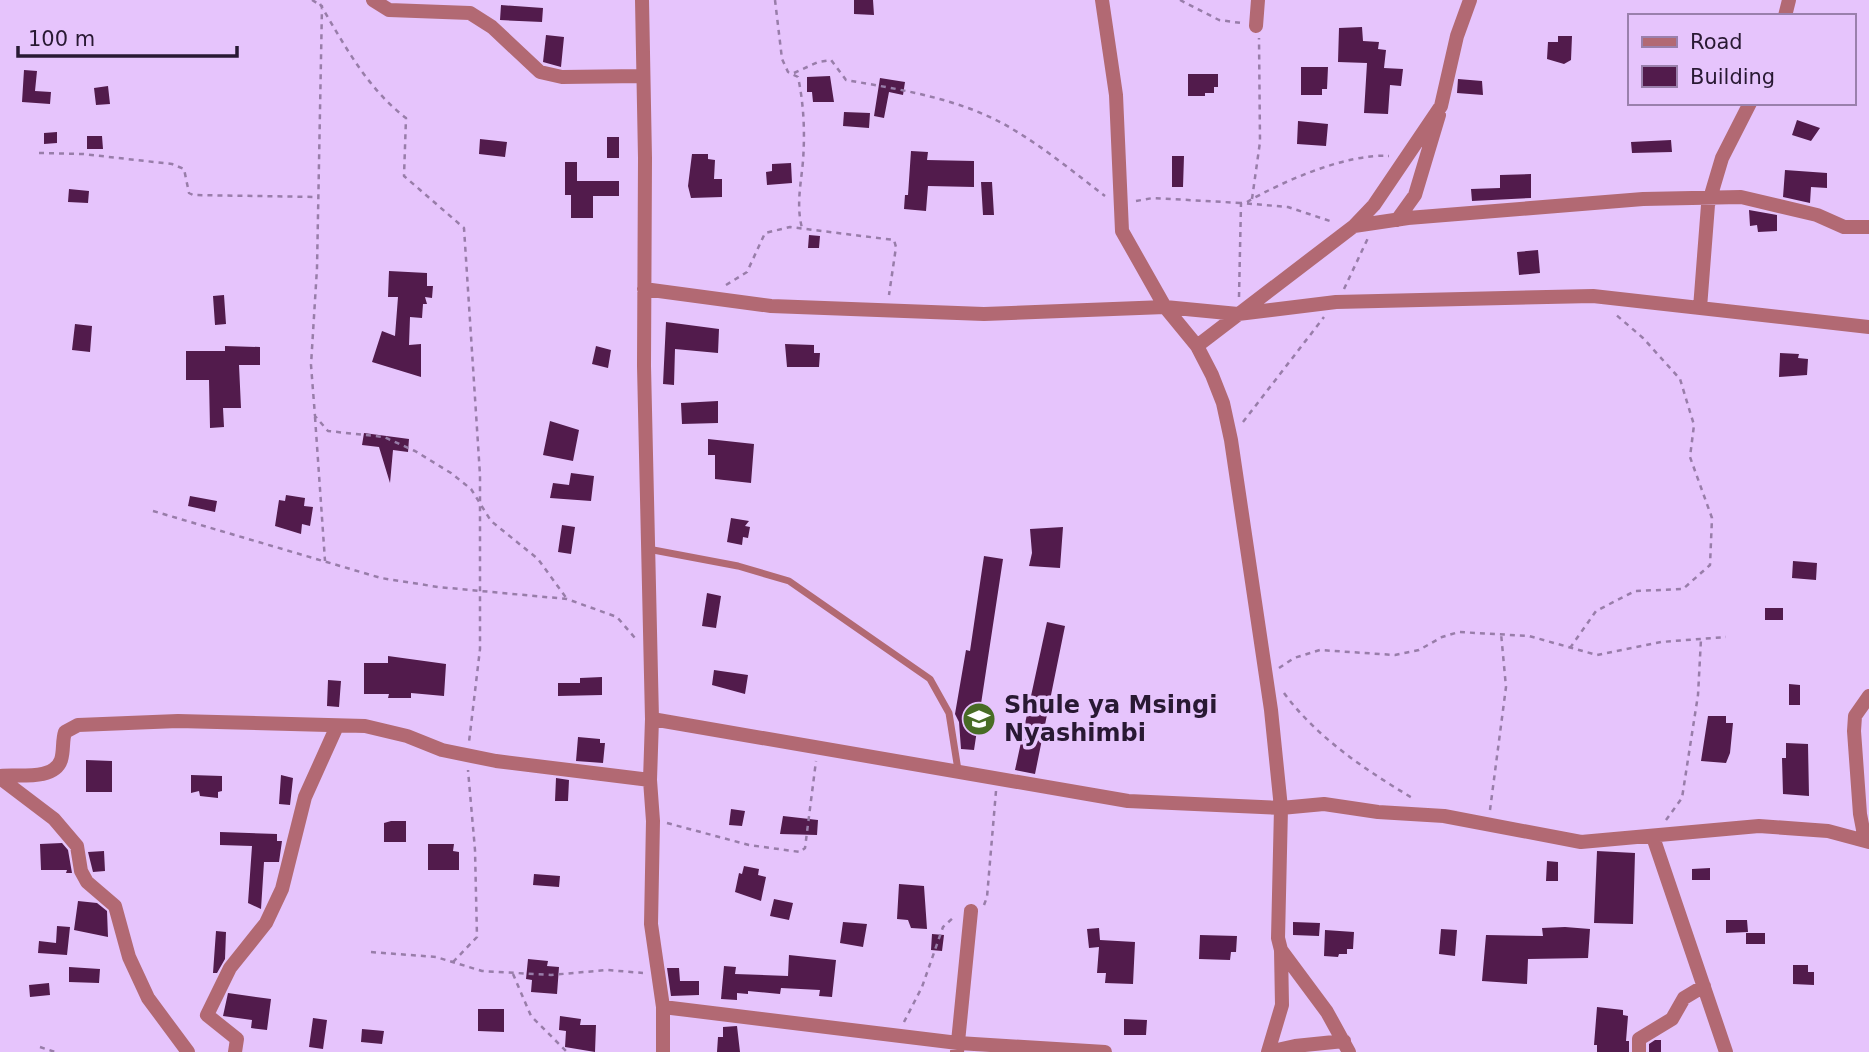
<svg xmlns="http://www.w3.org/2000/svg" width="1869" height="1052" viewBox="0 0 1869 1052" font-family="'DejaVu Sans',sans-serif">
<style>
.building{fill:#521b4c}
.lines{fill:none;stroke-linecap:round;stroke-linejoin:round}
.path{stroke:#987da9;stroke-width:2.5;stroke-dasharray:5 5;stroke-linecap:butt}
.service{stroke:#b26973;stroke-width:7}
.minor{stroke:#b26973;stroke-width:14}
.labels{text-anchor:middle;stroke-width:7;stroke-linejoin:round;paint-order:stroke}
.poi-label{font-size:24px;font-weight:bold;fill:#291933;stroke:#e6c4fc;text-anchor:start}
</style>
<rect width="100%" height="100%" fill="#e6c4fc"/>
<!-- building -->
<path class="building" d="M854,0h19l1,15 -20,-1z
M501,5l42,3 -1,14 -42,-2z
M1362,27l1,14 16,1 -1,7 8,1 -2,18 19,1 -2,17 -11,-1 -2,29 -24,-1 3,-50 -29,-1 1,-34z
M546,35l18,2 -3,30 -18,-5z
M1558,36h14l-1,24 -7,4 -17,-5 1,-17h10z
M1301,67h27l-1,22h-5v6h-21z
M24,70l13,1 -2,20 16,1 -1,12 -28,-2z
M1188,74h30v13h-4v6h-9v3h-17z
M830,76l4,26h-21l-1,-10h-5v-15z
M880,78l25,4 -2,13 -14,-3 -5,26 -10,-2z
M1458,79l24,2 1,14 -26,-2z
M108,86l2,18 -14,1 -2,-17z
M844,112l26,1 -1,15 -26,-2z
M1797,120l23,8 -9,13 -19,-6z
M1298,121l30,3 -2,22 -29,-2z
M57,132v11l-13,1v-11z
M87,136h15l1,13h-16z
M607,137h12v21h-12z
M480,139l27,3 -2,15 -26,-3z
M1671,140l1,12 -40,1 -1,-11z
M911,151l17,1 -1,8 47,1v26l-46,-1 -2,25 -22,-2 1,-14h3z
M692,154h16v5l7,1 -1,19h8v18l-31,1 -3,-12z
M1172,156h12l-1,31h-11z
M565,162h12v19h42v15h-26v22h-22v-23h-6z
M791,163l1,20 -25,2 -1,-13 6,-1v-7z
M1785,170l42,3v15l-16,-1 -1,16 -27,-6z
M1531,174v24l-59,3 -1,-12 29,-1v-13z
M981,182h11l2,33h-11z
M69,189l20,2 -1,12 -20,-1z
M1749,210l28,5v16l-19,1 -1,-7 -7,1z
M809,235l11,1 -1,12h-11z
M1538,250l2,23 -21,2 -2,-23z
M389,271l38,2v13h6l-1,12 -7,-1 2,7h-4l-1,14 -12,-1 -1,28 12,-1v33l-49,-15 10,-31 13,5 3,-39h-10z
M224,295l2,29 -11,1 -2,-29z
M666,322l53,7 -1,24 -43,-4 -1,36 -11,-1z
M75,324l17,2 -2,26 -18,-2z
M785,344l29,1v8h6l-1,14h-32z
M225,346l35,1v18h-21l2,43h-18l1,19 -14,1 -1,-48h-23v-29h39z
M596,346l15,4 -3,18 -16,-4z
M1780,353l19,1 -1,4 10,1 -1,16 -28,2z
M718,401v22l-36,1 -1,-21z
M550,421l29,9 -6,31 -30,-6z
M364,433l45,6 -1,13 -15,-2 -3,33 -11,-36 -17,-2z
M708,439l46,5 -3,39 -36,-4v-24h-7z
M571,473l23,3 -3,25 -41,-3 3,-15 16,2z
M286,495l19,3 -1,8 9,1 -3,19 -8,-2 -1,10 -26,-8 4,-26 6,1z
M190,496l27,5 -2,11 -27,-6z
M731,518l18,3 -4,5 5,1 -2,11 -5,-1 -1,8 -15,-3z
M562,525l13,2 -4,27 -13,-2z
M1063,527l-3,41 -31,-2 3,-13 -2,-24z
M984,556l19,3 -29,191 -13,-1 -2,-27 -4,-8 11,-64 4,1z
M1793,561l24,2 -1,17 -24,-2z
M707,593l14,3 -5,32 -14,-2z
M1765,608h18v12h-18z
M1047,622l18,4 -30,148 -20,-4z
M388,656l58,8 -2,32 -33,-3v5h-23l1,-4h-25v-31h24z
M714,670l34,5 -3,19 -33,-9z
M602,677v18l-44,1v-13h22v-5z
M328,680l13,1 -2,26 -12,-1z
M1789,684l11,1v20h-11z
M1708,716h18v7h7l-3,30 -4,10 -25,-2z
M578,737l22,2v4h5l-2,20 -27,-2z
M1786,743l22,1 1,52 -26,-2 -1,-36h4z
M86,760l26,1v31h-26z
M191,775l31,1v15l-4,1v6l-18,-2 -1,-5 -8,2z
M281,775l12,3 -3,27 -11,-1z
M556,778l13,2 -1,21h-13z
M731,809l14,2 -3,15 -13,-1z
M783,816l35,4 -1,15 -37,-1z
M391,821h15v21h-22v-19z
M220,832l57,2v7h5l-3,21h-15l-3,47 -13,-6 4,-57 -32,-1z
M62,843l6,7 4,23h-6l1,-3h-26l-1,-26z
M428,844h26l-1,7 6,1v18h-31z
M104,851l1,20 -12,1 -5,-20z
M1597,851l38,2 -2,71 -39,-1z
M1547,861l11,1v19h-12z
M744,866l15,3 -1,6 8,2 -5,24 -26,-9 4,-19 3,1z
M1710,868v12h-18v-11z
M534,874l26,2 -1,11 -26,-2z
M899,884l25,2 3,43 -16,-1 -3,-8 -11,-1z
M774,899l19,4 -4,17 -19,-4z
M78,901l19,2 10,8 1,26 -34,-7z
M1726,920h21l1,12 -22,1z
M843,922l24,2 -4,23 -23,-4z
M1293,922l27,1 -1,13 -26,-1z
M57,926l13,1 -3,28 -29,-2 1,-12 17,2z
M1565,927l25,2 -2,29 -60,1 -1,25 -45,-3 4,-46 57,1 -1,-8z
M1099,928l1,12 35,2 -2,42 -28,-1 1,-10h-9l2,-26 -10,1 -2,-19z
M1441,929l16,1 -2,26 -16,-2z
M1325,930l29,2 -1,17h-6v5h-8l-1,3 -14,-1z
M216,931l10,1 -1,27 -8,14h-4z
M1746,933h19v11h-19z
M932,934l12,1 -2,16 -11,-1z
M1200,935l37,1 -1,16h-5l-1,8 -31,-1z
M789,955l47,5 -4,37 -13,-1 1,-6 -39,-2 -1,6 -32,-3v3l-11,-1v7l-16,-1 3,-33 12,1 -1,7 53,2z
M528,959l20,2 -1,5 12,1 -2,27 -26,-2 1,-12 -6,-1z
M1793,965h15v7h6v13l-21,-1z
M69,967l31,2 -1,14 -30,-1z
M667,968h12l1,13h19v14l-28,1z
M49,983l1,12 -20,2 -1,-12z
M228,993l43,6 -4,31 -16,-2 1,-8 -29,-4z
M1597,1007l26,3v5l5,1 -2,25h3v11h-32v-7h-3z
M478,1009h26v23l-26,-1z
M560,1016l21,3 -1,6h16l-1,27 -30,-5 1,-16 -7,-1z
M313,1018l14,2 -4,29 -14,-2z
M1124,1019l23,1 -1,15h-22z
M737,1026l3,26h-23l1,-15h5v-10z
M362,1029l22,2 -2,13 -21,-2z
M1655,1040h6v12h-12v-8z"/>
<g class="lines">
<!-- path -->
<path class="path" d="M312,0l10,6 -5,262 -6,97 4,51 13,15 56,6 31,14 36,22 20,16 20,32 47,38 29,40
M775,0l7,59 6,13 10,5c6,28 7,56 5,84 -2,23 -7,44 -1,67
M1180,0l39,20 22,3
M320,4c25,42 47,84 86,114l-2,58 60,52 16,247v174l-11,93
M794,73l24,-11 13,-2 15,20c57,10 118,19 168,50 32,19 62,44 91,66
M39,153l44,1 89,10 12,5 5,24 4,2 126,2
M1252,199l8,-57 -1,-104
M1136,201l17,-3 88,5
M1247,202c36,-21 101,-49 142,-46
M726,285l21,-13 18,-39 25,-6 104,13 2,7 -7,48
M1344,289l24,-51
M1239,297l2,-94 47,4 45,15
M315,417l10,144
M1243,422l81,-105
M153,511l228,67 57,9 129,12 50,18 18,21
M1570,648l26,-37 39,-20 48,-2 27,-24 2,-47 -22,-61 4,-32 -14,-46 -37,-41 -29,-25
M1279,668l15,-10 26,-8 75,5 24,-5 23,-13 17,-5 70,4 68,19 64,-13 65,-5
M1284,693c33,45 83,78 130,106
M1490,810l16,-123 -5,-54
M1666,820l16,-22 16,-103 3,-56
M667,823l82,22 51,7 5,-4 11,-87
M984,905l3,-8 9,-106
M371,952l65,5 46,14 69,4 56,-5 36,3
M453,962l24,-25 -2,-87 -7,-80
M513,974l18,42 36,36
M904,1022l18,-35 21,-60 12,-11
M40,1047l15,5"/>
<!-- service -->
<path class="service" d="M648,549l90,17 51,15 141,98 19,34 9,57"/>
<!-- minor -->
<path class="minor" d="M373,0l16,10 81,3 22,14 48,45 22,5 80,-1
M642,0l3,158 -1,208 8,353 -2,61 3,41 -2,103 12,83v45
M1102,0l14,95 6,136 43,76 32,39 15,29 11,28 8,37 40,270 10,98 -3,130 3,12 46,62 22,40
M1785,16l4,-16
M1256,26l2,-26
M1397,220l18,-25 24,-80
M1354,226l54,-8 235,-19 98,-2 76,18 27,12h25
M644,289l127,17 213,8 181,-7 73,7 98,-12 257,-6 276,31
M1700,308l8,-103 14,-47 28,-55
M1197,346l157,-120 20,-21 67,-99 16,-70 13,-36
M652,719l476,82 153,7 43,-4 54,8 66,4 137,26 178,-16 69,5 41,11
M0,776c17,-2 54,5 61,-16 3,-9 1,-19 4,-28l13,-7 100,-4 187,5 42,10 35,14 54,11 154,19
M0,778l54,41 23,27 4,25 6,11 28,24 14,51 19,41 40,54
M1653,837l73,215
M1865,840l-5,-26 -6,-83 1,-15 14,-20
M663,1007l295,36 147,9
M235,1052l2,-13 -30,-24 23,-47 36,-45 16,-34 23,-92 32,-71
M957,1052l14,-141
M1268,1052l14,-47 -1,-55
M1268,1052l27,-6 49,-5
M1639,1052v-13l33,-20 12,-21 20,-12"/>
</g>
<!-- icons -->
<defs>
<symbol id="school-disc" viewBox="-11 -11 22 22"><circle r="9.5" fill="#486c25" stroke="#e6c4fc"/><path d="M0-5L7-2L0 1L-7-2ZM-4 1L0 2.5L4 1V4Q0 6-4 4Z" fill="#fff"/></symbol>
</defs>
<g fill-rule="evenodd">
<use href="#school-disc" x="960" y="700" width="38" height="38"/>
</g>
<g class="labels">
<!-- poi labels -->
<g class="poi-label">
<text x="1004" y="713">Shule ya Msingi<tspan x="1004" dy="28">Nyashimbi</tspan></text>
</g>
</g>
<!-- legend -->
<rect x="1628" y="14" width="228" height="91" fill="#e6c4fc" stroke="#9a80ac" stroke-width="2"/>
<rect x="1642" y="37" width="35" height="10" fill="#b26973" stroke="#9a80ac" stroke-width="2"/>
<text x="1690" y="49" font-size="21" fill="#291933">Road</text>
<rect x="1642" y="66" width="35" height="21" fill="#521b4c" stroke="#9a80ac" stroke-width="2"/>
<text x="1690" y="84" font-size="21" fill="#291933">Building</text>
<!-- scale -->
<path d="M18 46v10h219v-10" fill="none" stroke="#291933" stroke-width="3.5"/>
<text x="28" y="46" font-size="21" fill="#291933" stroke="#e6c4fc" stroke-width="5" paint-order="stroke">100 m</text>
</svg>
